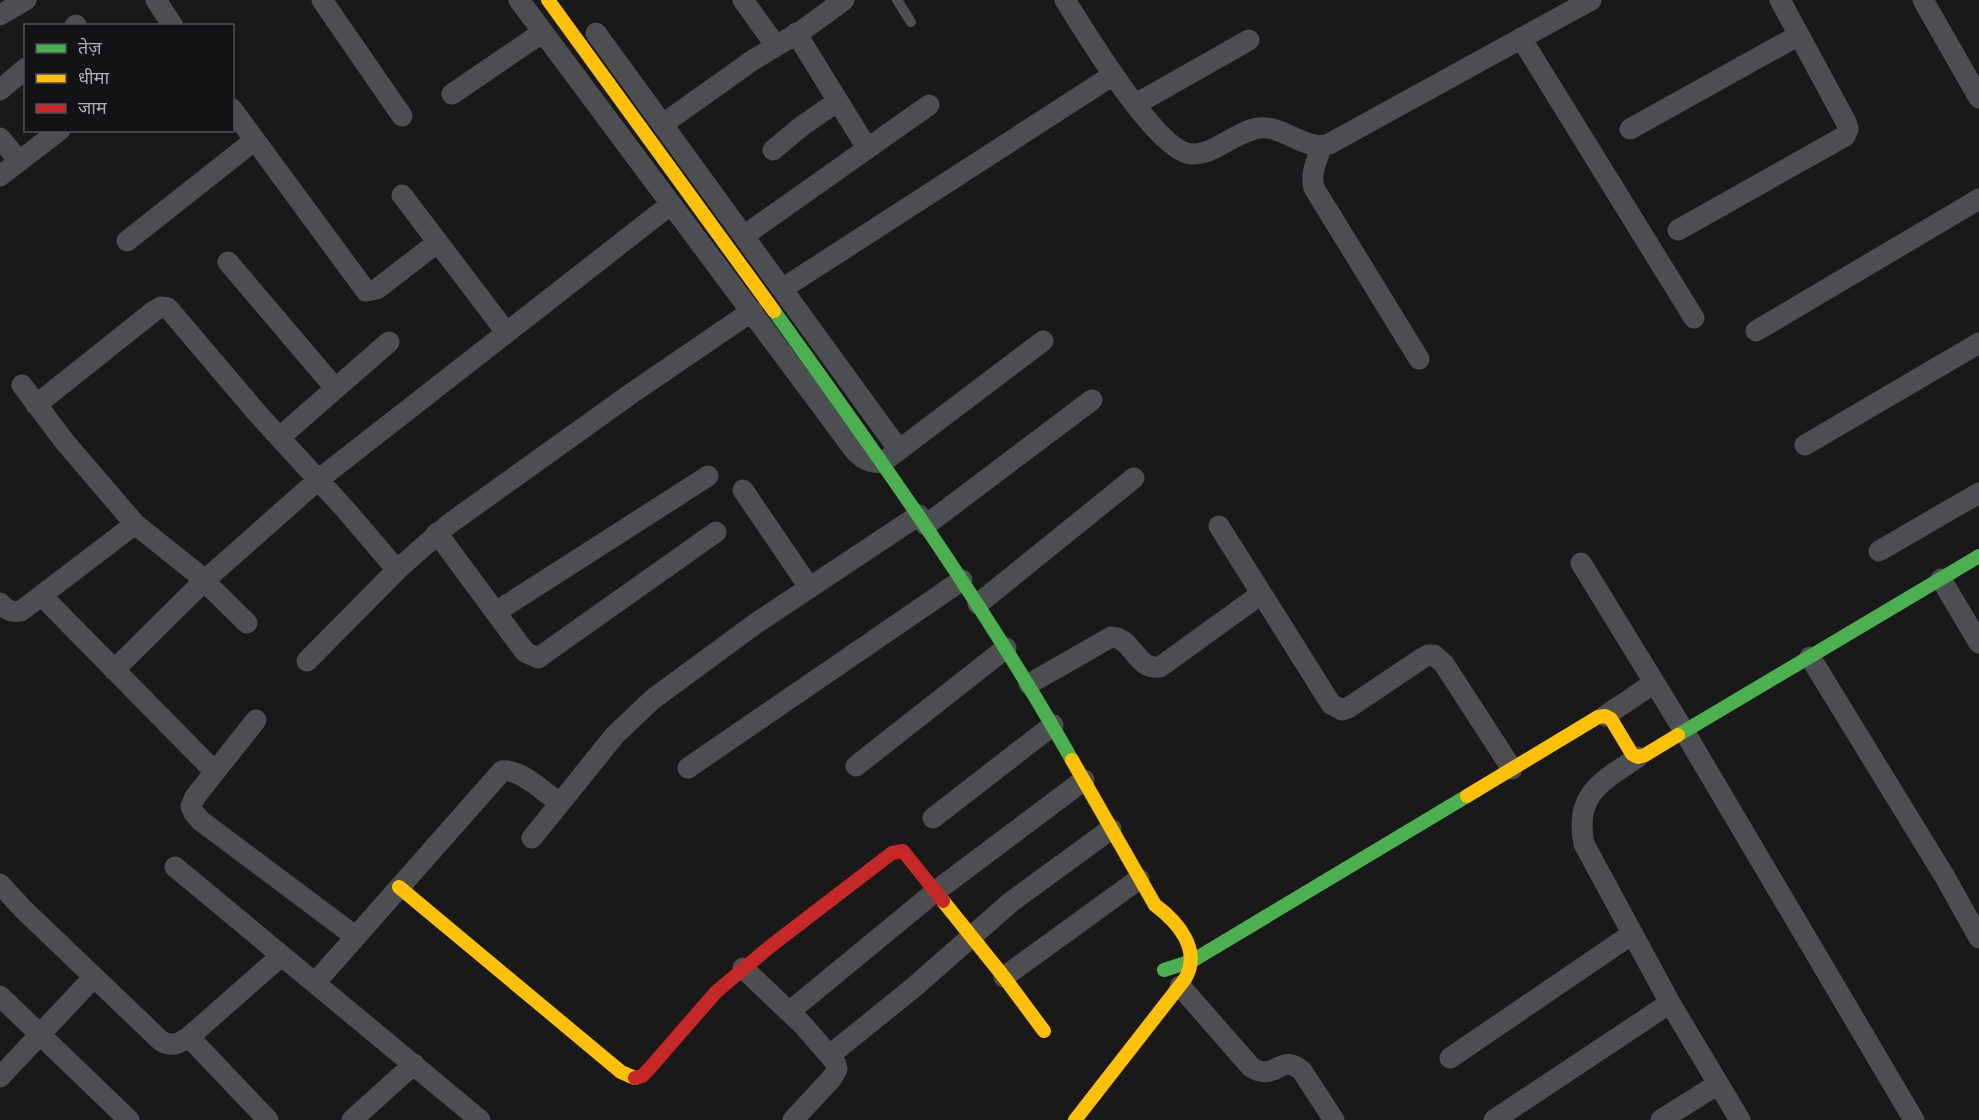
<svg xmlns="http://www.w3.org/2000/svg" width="1979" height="1120" viewBox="0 0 1979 1120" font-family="'DejaVu Sans','Noto Sans Devanagari',sans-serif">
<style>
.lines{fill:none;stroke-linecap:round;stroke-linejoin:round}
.lane{stroke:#4d4e52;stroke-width:10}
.street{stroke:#4d4e52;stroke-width:21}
.fast{stroke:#4caf50;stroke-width:14}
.slow{stroke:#ffc107;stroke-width:14}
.jam{stroke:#c62828;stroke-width:14}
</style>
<rect width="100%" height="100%" fill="#191919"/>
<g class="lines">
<!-- lane -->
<path class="lane" d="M897,0l14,22"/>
<!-- street -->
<path class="street" d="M156,0l17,26
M322,0l80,116
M519,0l336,451c9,9 16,13 28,11l160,-121
M743,0l33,46
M1065,0c19,30 92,152 126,154 24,1 45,-23 68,-26 25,-3 46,24 70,16l262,-144
M1923,0l56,98
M0,15l26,-15
M75,26l1,-1
M596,33l303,417
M796,33l71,115
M1521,38l173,280
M0,90l26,-22
M452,94l91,-62
M1136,104l113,-64
M232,109l134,182 11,-2 61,-47
M663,124l90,-64 50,-30 41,-30
M1630,129l169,-94
M0,138l19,23
M1322,146c-5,14 -12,27 -8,42l105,171
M773,150l29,-24 36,-25
M0,176l60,-46
M402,195l104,137
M1678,230l167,-94 3,-7 -2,-7 -66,-122
M745,235l184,-130
M127,241l128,-101
M228,262l107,126
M782,289l331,-214
M1756,331l223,-132
M22,385l42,56 71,83 60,48 52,51
M36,405l118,-94 7,-4 7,1 89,105 88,96 52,61
M280,437l109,-95
M1805,445l174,-102
M743,490l66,97
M926,525l166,-125
M1219,526l112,178 11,6 6,-2 73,-49 7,-4h6l10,9 68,105
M437,533l88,119 13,6 178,-126
M1879,551l100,-58
M1581,563l103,168 230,389
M1941,579l38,64
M42,596l173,176
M0,603c6,7 12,10 21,8l114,-87
M978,604l156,-126
M496,612l212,-136
M1810,657l135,220 34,61
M307,661l90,-91 52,-46 183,-131 120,-82
M114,670l90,-89 114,-101 352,-275
M1029,684l82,-47c22,0 25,34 49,30l101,-73
M1605,716l49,-33
M256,720l-61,77 -4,9 3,7 7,8 155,116
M1638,757c-37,25 -64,37 -54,87l86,159 70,117
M856,766l150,-118
M688,768l274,-188
M933,818l120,-93
M532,838l83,-103 38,-36 102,-75 164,-109
M175,867l305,253
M0,884l23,25 138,132c12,6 17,3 28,-4l92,-81
M743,968l60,57 32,37 2,7 -5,9 -39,42
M1004,977l135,-98
M315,983l187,-212c18,-3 42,21 57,32
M1180,986l71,81c25,16 29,-15 51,4l32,49
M0,996l129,124
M789,1012l147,-121 148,-111
M189,1037l79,83
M830,1055l83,-67 98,-86 100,-73
M1450,1058l182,-124
M0,1077l94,-100
M352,1120l62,-56
M1494,1120l176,-117
M1661,1120l57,-36"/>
<!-- fast -->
<path class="fast" d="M774,311c105,146 209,292 298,449
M1678,735l301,-179
M1164,970l28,-9 275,-165"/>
<!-- slow -->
<path class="slow" d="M548,0l226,311
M1072,760l83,145c23,17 47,45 30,74l-110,141
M1467,796l131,-79 7,-1 6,3 21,35 6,3 7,-2 33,-20
M399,887l222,185 14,6
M943,901l61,76 40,54"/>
<!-- jam -->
<path class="jam" d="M635,1078l7,-2 7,-7 67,-77 56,-47 120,-92 11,-2 40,50"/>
</g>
<!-- legend -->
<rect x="24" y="24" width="210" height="108" fill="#131315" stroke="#4f5157" stroke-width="1.5"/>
<rect x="36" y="44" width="30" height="9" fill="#4caf50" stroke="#4f5157" stroke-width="1.5"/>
<text x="78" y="54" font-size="18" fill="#aaafba">तेज़</text>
<rect x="36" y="74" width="30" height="9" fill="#ffc107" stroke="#4f5157" stroke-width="1.5"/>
<text x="78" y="84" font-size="18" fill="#aaafba">धीमा</text>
<rect x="36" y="104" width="30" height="9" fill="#c62828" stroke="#4f5157" stroke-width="1.5"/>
<text x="78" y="114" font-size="18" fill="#aaafba">जाम</text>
</svg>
